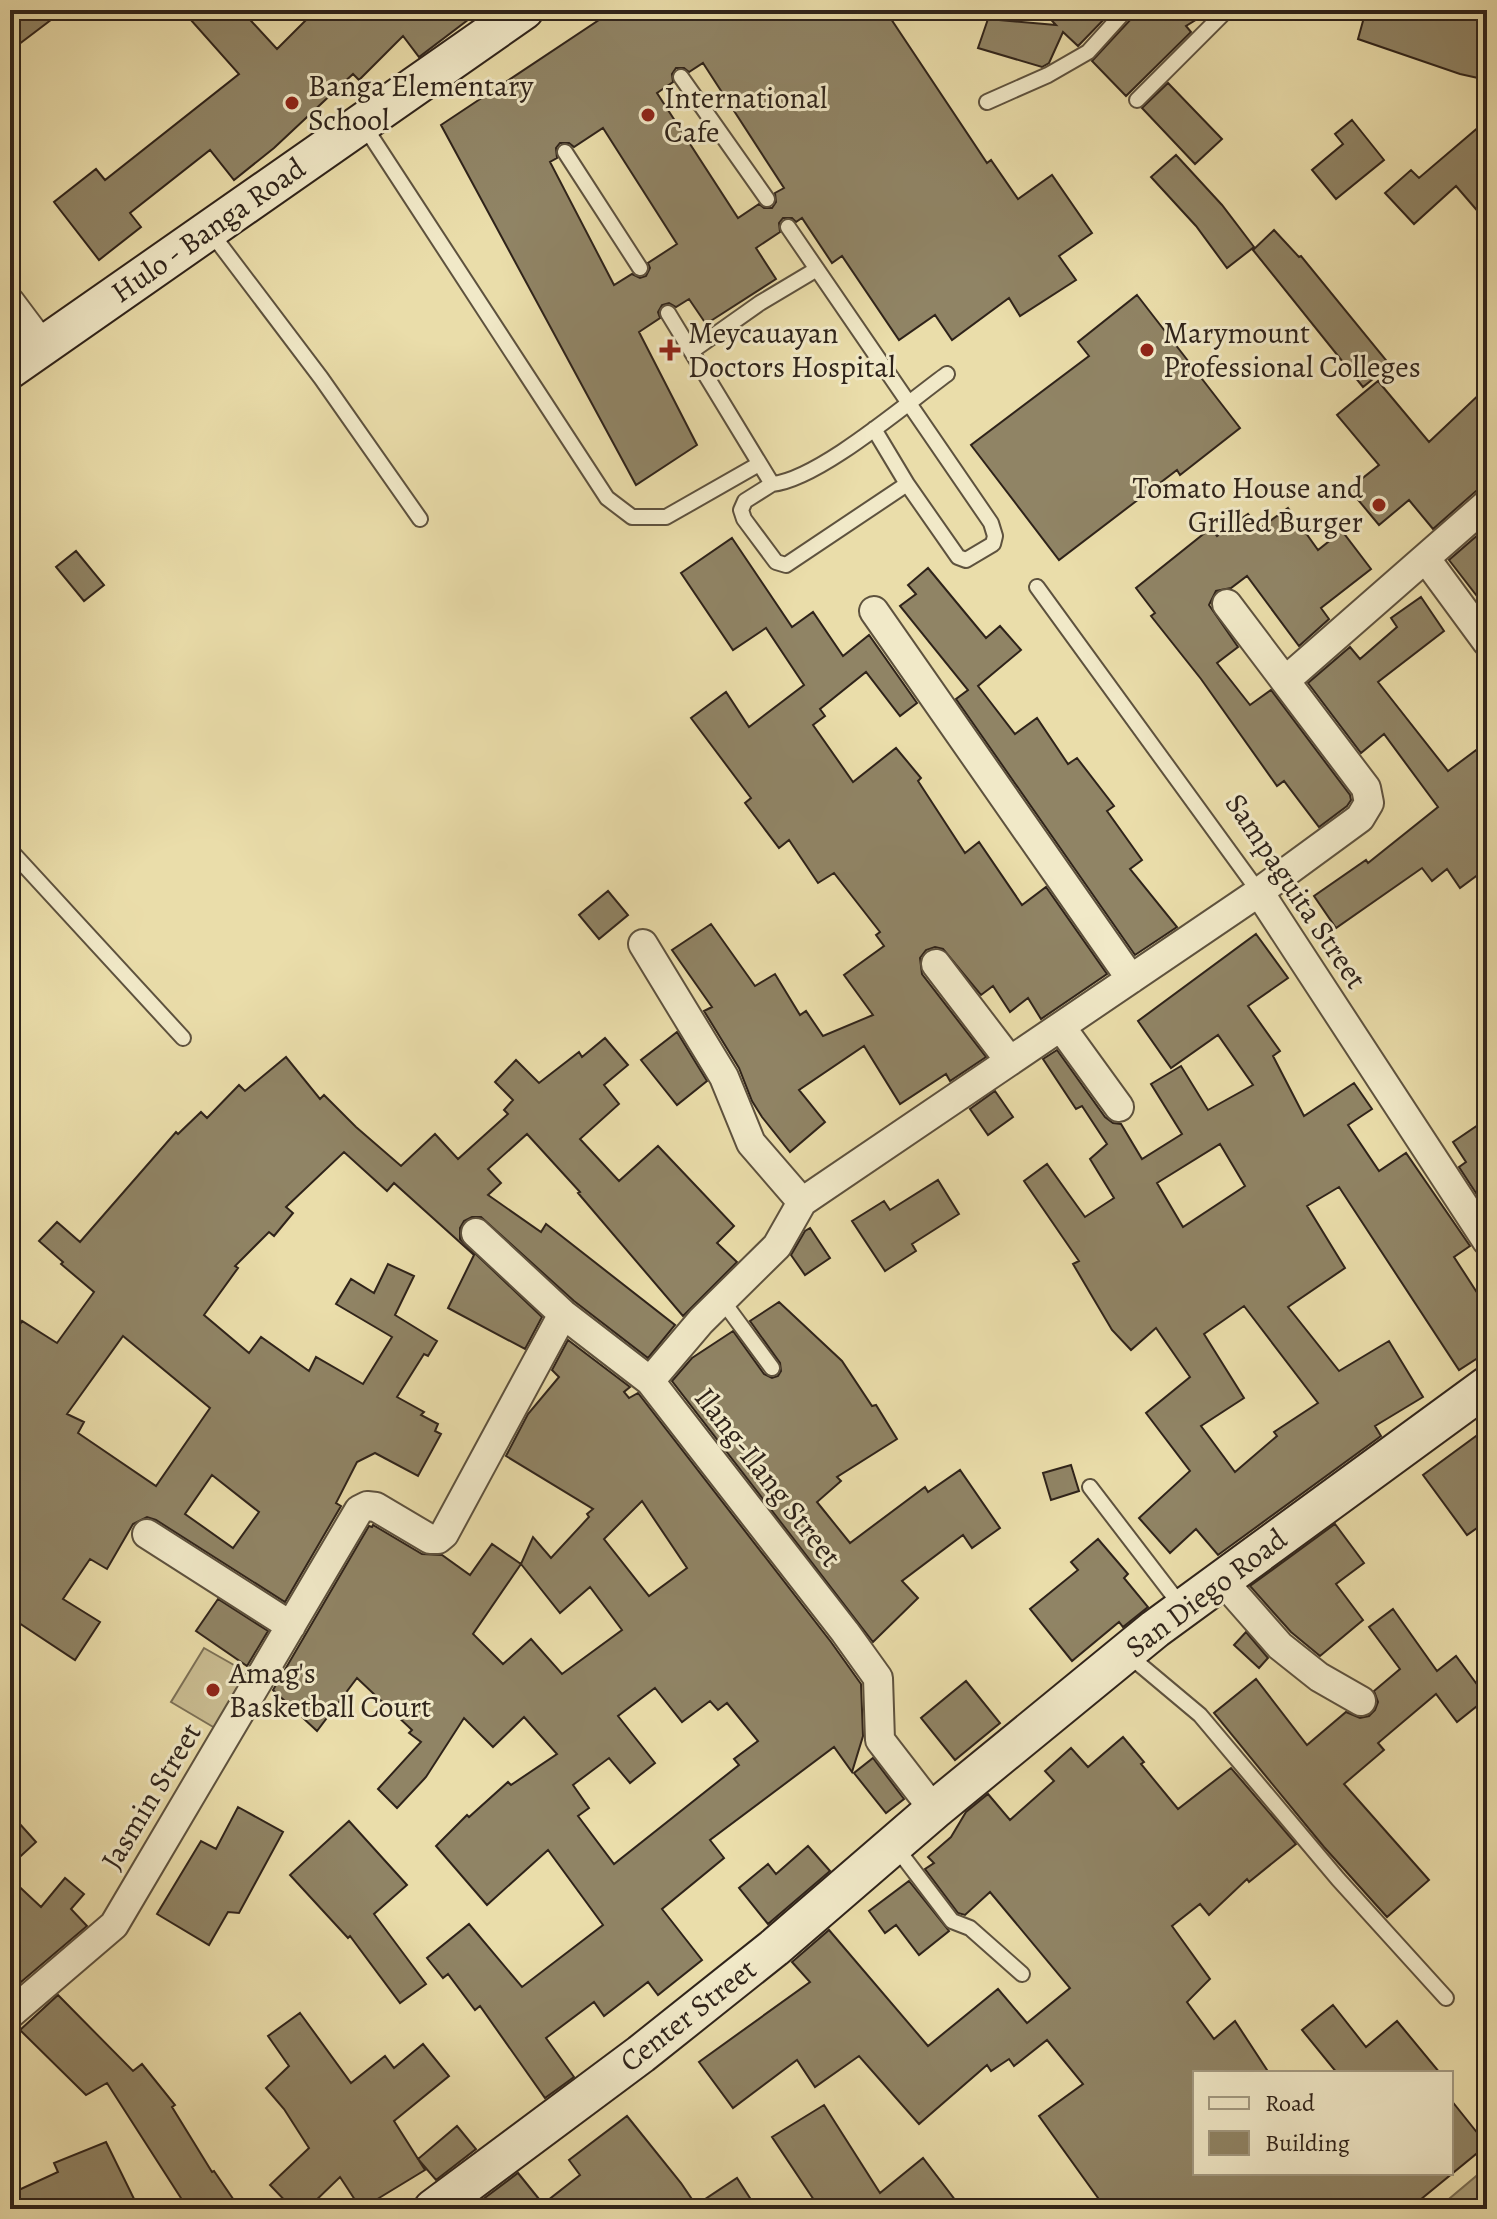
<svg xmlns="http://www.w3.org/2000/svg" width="1497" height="2219" viewBox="0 0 1497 2219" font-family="Alegreya,serif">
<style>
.green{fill:#cabd92;stroke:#7c7056;stroke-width:2}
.water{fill:#aa9e79;stroke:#796d53;stroke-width:2}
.building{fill:#908465;stroke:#2f231a;stroke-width:2;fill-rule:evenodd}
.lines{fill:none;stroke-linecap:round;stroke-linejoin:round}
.lane-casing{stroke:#5e523e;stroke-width:18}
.street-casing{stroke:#5e523e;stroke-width:32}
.secondary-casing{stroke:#2f231a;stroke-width:42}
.lane{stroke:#f1e9c8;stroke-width:14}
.street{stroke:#f1e9c8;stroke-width:28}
.secondary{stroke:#f1e9c8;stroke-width:38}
.poi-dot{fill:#8f2418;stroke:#f1e9c8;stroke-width:3}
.labels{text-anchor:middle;stroke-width:6;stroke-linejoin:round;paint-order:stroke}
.poi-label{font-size:30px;fill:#2f231a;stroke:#f1e9c8;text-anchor:start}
.street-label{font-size:30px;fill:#2f231a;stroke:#f1e9c8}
</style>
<rect width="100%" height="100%" fill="#eaddaa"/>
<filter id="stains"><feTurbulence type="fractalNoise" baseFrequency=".0025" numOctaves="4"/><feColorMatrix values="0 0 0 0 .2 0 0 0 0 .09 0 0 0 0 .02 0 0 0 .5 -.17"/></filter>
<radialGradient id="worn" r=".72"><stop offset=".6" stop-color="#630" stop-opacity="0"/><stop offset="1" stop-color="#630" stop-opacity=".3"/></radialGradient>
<!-- green -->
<path class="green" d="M204,1648l51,29 -35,54 -49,-29z"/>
<!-- water -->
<path class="water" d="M1487,2167v42h-50z"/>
<!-- building -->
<path class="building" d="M10,10h54l-54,41z
M182,10h59l36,39 39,-39h165l-62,47 -16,-21 -44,44 -6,-6 -79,74 -40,32 -24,-30 -80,63 11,14 -42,33 -45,-58 42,-33 9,11 134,-106z
M614,10h271l102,153 4,-3 27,39 34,-24 40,58 -33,23 17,24 -56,36 -11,-18 -57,42 -17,-25 -36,25 -57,-84 -10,7 -30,-45 -6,4 -4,-4h-9l-4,5 1,9 -24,16 20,31 -70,45 -17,-25 -13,8 -7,-4 -7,2 -4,7 2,6 -21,14 58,113 -61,40 -195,-360zM703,63l81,125 -9,5 1,9 -4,6h-8l-5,-4 -21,14 -81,-125 16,-11 -1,-8 4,-6h8l5,4zM603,128l74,116 -29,19 2,5 -4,8 -6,2 -8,-4 -18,11 -64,-123 7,-4 -1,-10 4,-5h9l5,4z
M1042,10h71l-35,36 -15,-14 -14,31 -7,4 -64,-19 10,-29 68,6z
M1136,10h76l-26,16 5,6 -65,64 -34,-35 41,-44z
M1366,10h121v70l-27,-6 -102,-35z
M1168,83l54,56 -27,25 -53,-56z
M1352,120l32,40 -48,39 -24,-29 31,-26 -8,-10z
M1487,120v102l-31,-36 -42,38 -29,-31 26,-23 8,8z
M1176,155l46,50 32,42 -27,21 -31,-42 -45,-49z
M1274,230l25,27 2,-1 89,109 -27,22 -110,-137z
M1137,295l103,133 -60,47 -3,-5 -118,90 -88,-115 118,-89 -11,-14z
M1378,381l51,61 58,-55v100l-11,4 -43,38 -24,-29 -30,25 -30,-36 30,-24 -42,-50z
M1288,508l30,42 24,-19 29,38 -50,39 8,11 -30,27 -52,-70 -16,12 -15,3 -7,14 29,42 -21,16 33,42 21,-15 79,105 1,5 -4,6 -28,21 -35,-46 -7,5 -76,-107 -50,-63 4,-3 -19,-25 75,-60 6,8 31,-22 11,15z
M1487,527v82l-38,-49z
M732,538l60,89 21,-15 30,44 26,-21 48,68 -17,13 -34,-44 -46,37 5,7 -12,9 40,57 43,-34 25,30 -3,3 47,72 14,-11 43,63 24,-18 61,87 -66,45 -13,-21 -18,14 -17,-26 -12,9 -38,-46 -8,-2 -9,3 -6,8 2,16 64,83 -36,24 -4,-7 -46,30 -36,-58 -65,44 26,32 -35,30 -28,-35 -10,-16 -13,-33 -35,-57 8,-4 -40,-57 39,-26 44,62 20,-12 25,41 6,-4 17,25 50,-21 -29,-40 40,-29 -8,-11 4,-3 -46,-59 -16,10 -29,-43 -10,8 -34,-45 6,-5 -60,-80 35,-26 23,35 55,-42 -38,-57 -33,22 -52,-77z
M76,551l28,34 -20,16 -28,-34z
M928,568l58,70 14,-12 21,24 -43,36 37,48 22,-16 31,46 9,-6 37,48 -7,5 35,49 -12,9 47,58 -42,28 -179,-256 12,-9 -68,-84 16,-12 -8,-9z
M1421,597l23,34 -66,51 70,89 39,-29v126l-27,20 -13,-19 -15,12 -10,-13 -86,60 -22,-32 52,-36 2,3 70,-56 -54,-73 -23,19 -53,-70 42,-36 10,12 37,-32 -6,-9z
M608,891l20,24 -29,24 -20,-24z
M1256,934l32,44 -40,28 32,45 -7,5 31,60 50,-33 18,26 -24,16 31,46 27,-18 64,93 -16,11 33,51v44l-28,18 -120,-183 -32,19 38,62 -57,39 51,64 50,-30 34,56 -48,29 6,10 -163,119 -22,-26 -26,24 -31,-35 51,-47 -44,-58 44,-36 -34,-49 -25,22 -19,-20 -39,-66 6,-3 -55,-80 23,-17 38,53 29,-19 -24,-39 17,-15 -25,-38 -6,3 -33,-50 14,-9 48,67 8,6 8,1 21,35 40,-25 -31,-50 30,-18 27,44 45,-25 -35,-50 -47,33 -33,-47zM1220,1144l25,42 -62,41 -26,-44zM1244,1306l74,97 -44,29 3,4 -42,36 -34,-46 43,-28 -40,-64z
M677,1032l30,49 -30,24 -36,-45z
M605,1038l23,27 -24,20 15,19 -39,35 39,42 39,-35 76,80 -17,17 20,19 -54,54 -105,-123 2,-1 -53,-58 -39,35 13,14 -13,12 53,37 5,-8 129,101 -27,33 -74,-57 -93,-84h-9l-8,4 -4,7v11l82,78 -17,32 -77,-41 26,-53 -80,-72 -7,8 -43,-39 -58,55 7,6 -19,23 -5,-4 -34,34 3,2 -34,47 45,38 12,-16 48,34 7,-14 47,27 29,-47 -56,-33 15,-25 23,14 14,-29 26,12 -19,39 42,26 -9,15 -4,-2 -27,43 27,15 -3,3 17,9 -3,7 6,3 -23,42 -43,-23 -18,9 -21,41 5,3 -56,96 -129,-82 -9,-3 -14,7 -26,45 -17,-10 -27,40 37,23 -25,38 -65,-43v-276l12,-20 35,22 37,-51 -33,-28 2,-2 -24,-21 18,-19 23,20 96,-110 2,2 23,-22 6,6 32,-33 6,6 41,-34 34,42 4,-4 32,32 45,39 34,-32 23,25 50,-45 -4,-4 9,-10 -18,-18 21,-22 23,23 40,-31 3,5zM123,1336l87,72 -54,78 -78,-53 6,-11 -17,-8zM212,1475l47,37 -26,36 -48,-34z
M995,1091l18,26 -25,18 -18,-26z
M1487,1119v91l-28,-43 7,-5 -13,-20z
M938,1180l21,34 -47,30 4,7 -31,20 -33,-50 32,-20 6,9z
M810,1228l20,30 -25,17 -14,-20 14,-24z
M779,1302l63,59 30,45 4,-1 21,34 -60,38 4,4 -24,21 33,41 75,-56 3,5 32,-22 40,58 -28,20 -9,-13 -61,46 16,17 -45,44 -201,-261 20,-23 41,-27 31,43 8,4 6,-2 3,-5 -1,-8 -30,-42z
M568,1340l62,47 -6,5 5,6 9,-5 193,249 30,42 2,52 -11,36 -18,-25 -124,93 14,18 -62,51 40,51 -44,35 -10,-13 -44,34 -10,-14 -48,36 28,39 -29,21 -65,-92 -5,4 -27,-36 -5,4 -16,-20 42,-34 53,63 81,-62 -55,-75 -61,55 -51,-59 31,-31 2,2 39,-35 3,3 46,-31 -33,-37 -31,30 -29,-29 -38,59 -29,31 -19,-19 43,-47 -12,-9 3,-3 -55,-52 -40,53 -44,-41 96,-164 3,1 1,-2 49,29 20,1 28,20 22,-31 29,20 12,-27 18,21 38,-41 -2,-3 6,-5 -87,-53 22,-42 31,-37 -7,-7zM642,1501l45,67 -38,28 -45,-57zM521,1564l39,49 30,-26 32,43 -60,44 -31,-35 -28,25 -30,-30zM655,1688l27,34 28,-21 8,9 9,-7 31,38 -24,18 5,6 -125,99 -36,-48 11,-8 -16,-23 36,-27 21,25 25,-20 -37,-47z
M1487,1428v93l-20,14 -44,-60z
M1071,1465l8,26 -28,9 -8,-27z
M1335,1524l29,39 -28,21 27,36 -43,36 -29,-24 -41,-46z
M1098,1539l30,35 -4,4 24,29 -25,20 -4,-5 -47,39 -42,-52 48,-39 -7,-8z
M218,1599l50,32 -21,35 -51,-35z
M1393,1609l44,62 19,-15 31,42 -30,24 -21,-28 -58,49 6,7 -40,34 85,96 -42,37 -63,-70 -110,-134 42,-34 51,66 39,-33 14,6 9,-2 6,-6 3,-8 -4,-11 26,-22 -31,-42z
M1246,1632l22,26 -9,10 -25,-23z
M966,1681l34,42 -45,37 -34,-42z
M1123,1737l21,25 -3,2 37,45 53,-41 65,76 -47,38 -2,-3 -38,36 -9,-11 -28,22 38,53 -23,23 27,37 21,-18 34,52h-74v100h256v-73l36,45 -78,64h-303l-67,-93 44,-32 -36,-44 -33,26 -5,-7 -18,12 -4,-6 -68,59 -60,-68 -44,31 -18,-27 -64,48 -34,-46 111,-80 -18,-20 37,-32 99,116 70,-57 29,34 43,-35 -80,-96 -25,23 -7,-2 -33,-44 9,-6 -6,-6 23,-20 15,-25 22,-18 22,26 44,-39 -9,-10 26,-23 17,19z
M873,1758l31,41 -18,14 -32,-40z
M238,1807l45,25 -44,81 -11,-1 -19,33 -52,-31 44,-73 15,8z
M10,1813l26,29 -26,24z
M349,1821l58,64 -33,29 52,70 -26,19 -50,-67 -2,2 -58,-63z
M808,1846l22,25 -62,53 -29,-36 29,-24 8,10z
M10,1878l31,29 24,-29 19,16 -13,15 16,17 -66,56 -11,-10z
M909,1881l40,50 -30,24 -23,-30 -11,8 -16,-22z
M58,1995l75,76 9,-7 33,41 -3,2 40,65 2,-1 26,38h-52l-81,-126 -21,12 -66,-65z
M1333,2005l33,42 31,-26 43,52h-103l-35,-43z
M300,2013l51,70 34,-27 9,12 29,-24 26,32 -55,45 31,49 -64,39 -21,-32 -33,32h-14l-23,-24 39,-37 -25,-39 -18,-21 23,-22 -21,-30z
M824,2105l56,88 43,-35 39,51h-142l-48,-72z
M627,2116l54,67 15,22 41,-27 20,31h-287l48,-36 25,31 37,-29 -11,-15z
M457,2126l19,23 -40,31 -18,-21z
M106,2142l33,67h-129v-15l48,-22 -4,-9z"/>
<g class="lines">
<defs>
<path id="lane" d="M681,77l86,122
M1137,100l90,-90
M987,102l61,-27 40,-23 38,-42
M363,124l244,374 25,19h34l93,-53
M565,152l75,116
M788,227l203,296 4,13 -2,8 -27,16 -8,-3 -51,-73
M209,230l112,148 99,141
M668,313l104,171c46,-4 135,-81 175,-110
M692,351l68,-48 57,-34
M772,484l-27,17 -4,9 3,9 32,43 10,3 121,-81 -33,-55
M1037,587l222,305
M10,850l173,188
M722,1300l50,68
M1090,1487l92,120
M1126,1653l74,62 138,164 108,119
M895,1846l57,75 18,7 52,46"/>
<path id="street" d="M10,302l33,44
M1426,559l61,83
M874,611l257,368
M1286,680l201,-176
M1259,892l228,349
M643,944l81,133 27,66 51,59
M936,964l74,97
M1061,1027l58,80
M476,1233l87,81 87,67 195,251 33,46 2,62 54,70
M650,1381l51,-60 76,-75 25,-44 457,-310 101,-74 9,-15 -3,-15 -139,-184
M147,1534l144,92
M1222,1580l58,66 39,31 42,24
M10,2014l104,-89 245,-415 8,-4 9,1 54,32h8l6,-5 119,-220"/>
<path id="secondary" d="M10,369l514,-359
M433,2209l208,-155 133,-106 160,-138 221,-181 332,-243"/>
</defs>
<!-- lane casing -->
<use href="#lane" class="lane-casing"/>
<!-- street casing -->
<use href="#street" class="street-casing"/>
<!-- secondary casing -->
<use href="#secondary" class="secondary-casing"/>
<!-- lane -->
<use href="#lane" class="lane"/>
<!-- street -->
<use href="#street" class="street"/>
<!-- secondary -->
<use href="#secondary" class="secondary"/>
</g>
<!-- markers -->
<g class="poi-dot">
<circle cx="292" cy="103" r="8"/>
<circle cx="648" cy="115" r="8"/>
<path d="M666 338h8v8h8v8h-8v8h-8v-8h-8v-8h8z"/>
<circle cx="1147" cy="350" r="8"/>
<circle cx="1379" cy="505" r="8"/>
<circle cx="213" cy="1690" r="8"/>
</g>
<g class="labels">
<!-- poi labels -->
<g class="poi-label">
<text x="308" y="96">Banga Elementary<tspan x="308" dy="34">School</tspan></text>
<text x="664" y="108">International<tspan x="664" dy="34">Cafe</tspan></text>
<text x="688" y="343">Meycauayan<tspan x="688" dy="34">Doctors Hospital</tspan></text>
<text x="1163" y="343">Marymount<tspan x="1163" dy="34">Professional Colleges</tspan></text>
<text x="1363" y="498" text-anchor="end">Tomato House and<tspan x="1363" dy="34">Grilled Burger</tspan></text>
<text x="229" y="1683">Amag's<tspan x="229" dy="34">Basketball Court</tspan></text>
</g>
<!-- street labels -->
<g class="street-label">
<text transform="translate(208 230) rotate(-35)" y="10">Hulo - Banga Road</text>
<text transform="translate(1296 891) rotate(56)" y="10">Sampaguita Street</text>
<text transform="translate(768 1477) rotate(52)" y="10">Ilang-Ilang Street</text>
<text transform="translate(1206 1593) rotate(-37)" y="10">San Diego Road</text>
<text transform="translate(151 1796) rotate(-59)" y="10">Jasmin Street</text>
<text transform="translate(688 2015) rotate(-38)" y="10">Center Street</text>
</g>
</g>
<!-- margin -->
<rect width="1497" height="2219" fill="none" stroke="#eaddaa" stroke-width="40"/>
<rect x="12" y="12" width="1473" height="2195" fill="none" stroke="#2f231a" stroke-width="4"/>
<rect x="20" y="20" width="1457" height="2179" fill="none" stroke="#2f231a" stroke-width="2"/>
<!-- legend -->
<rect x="1193" y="2071" width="260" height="104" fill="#f1e9c8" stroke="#a39a82" stroke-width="2"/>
<rect x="1209" y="2097" width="40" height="12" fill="#f1e9c8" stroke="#a39a82" stroke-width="2"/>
<text x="1265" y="2111" font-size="24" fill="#2f231a">Road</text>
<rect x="1209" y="2131" width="40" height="24" fill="#908465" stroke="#a39a82" stroke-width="2"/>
<text x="1265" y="2151" font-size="24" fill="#2f231a">Building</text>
<rect width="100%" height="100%" filter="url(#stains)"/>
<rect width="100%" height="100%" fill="url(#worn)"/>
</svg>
